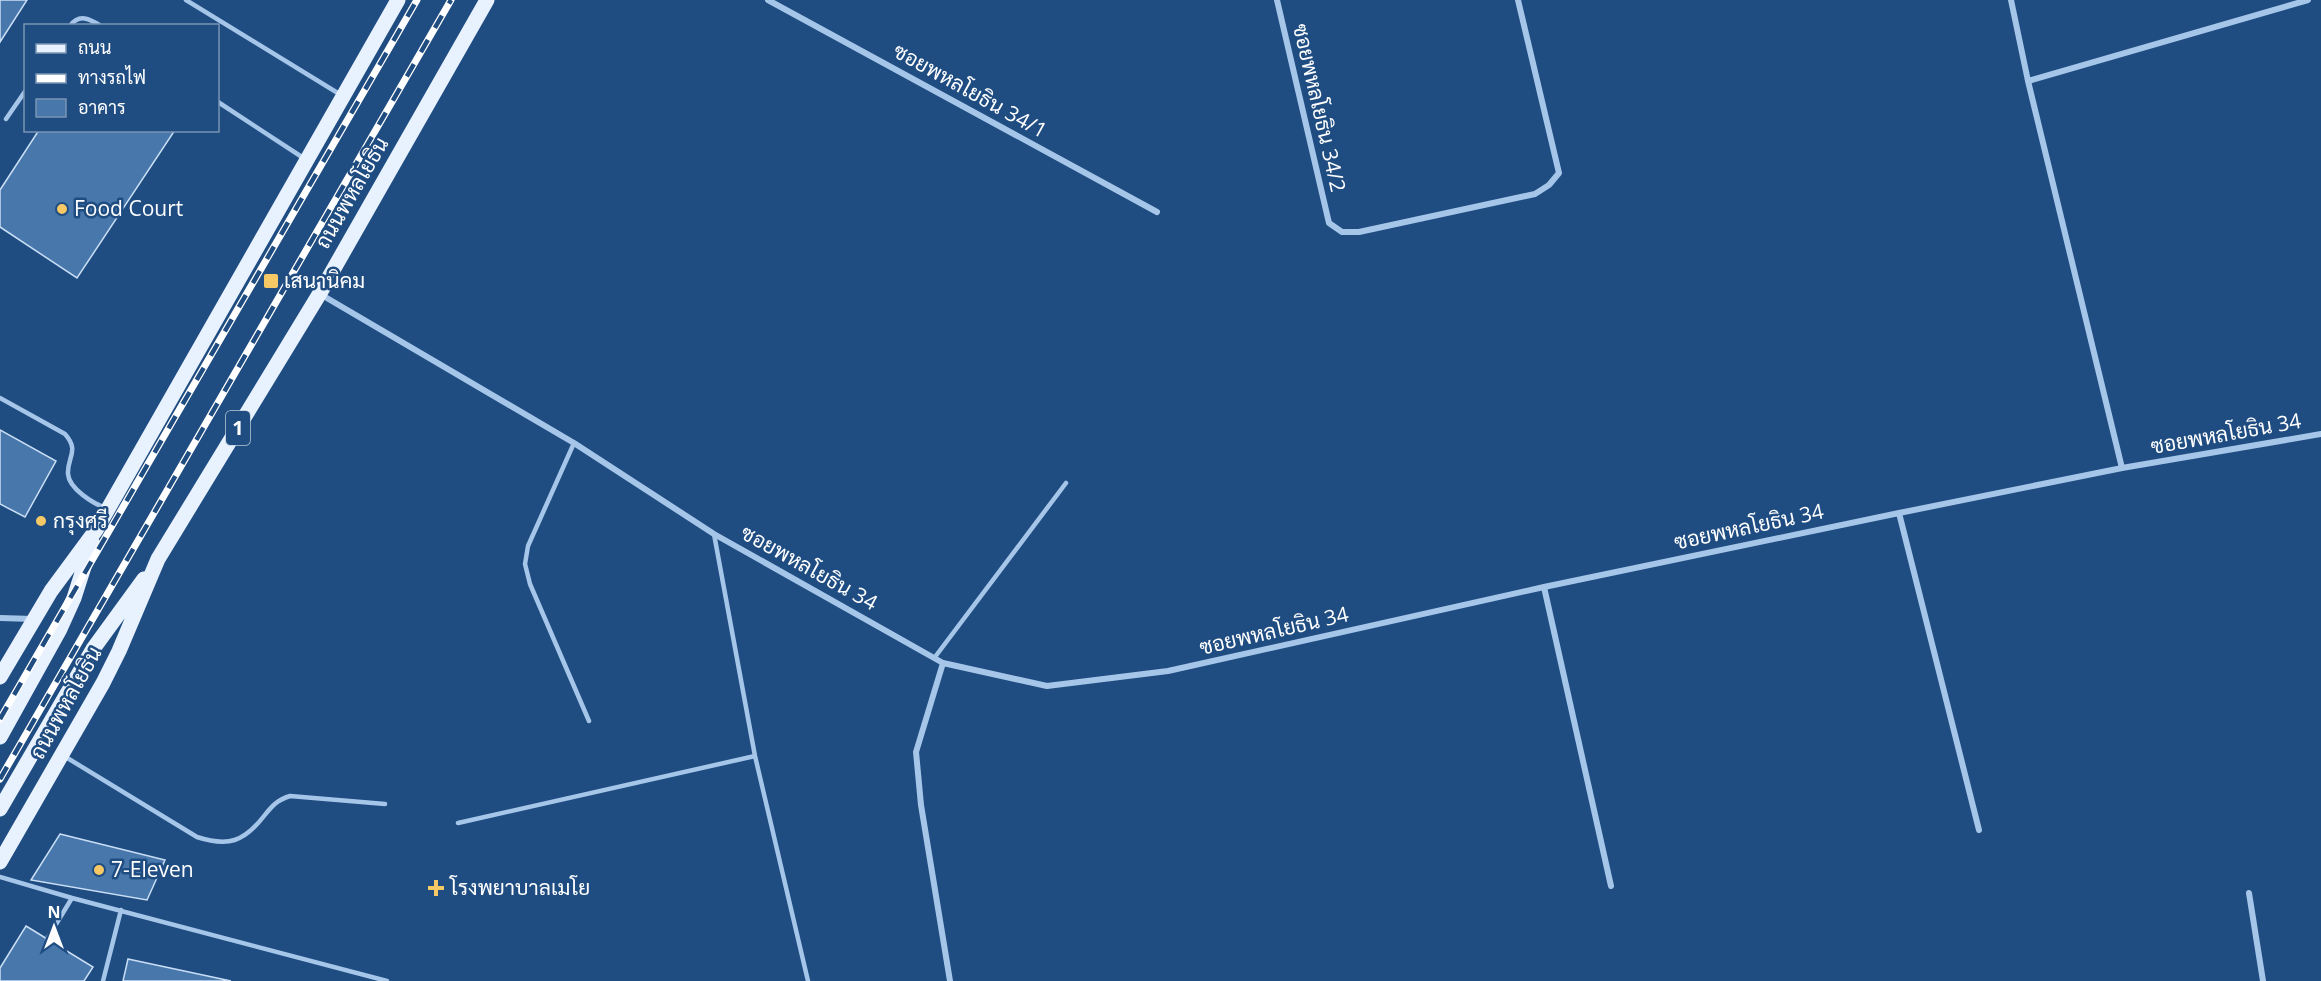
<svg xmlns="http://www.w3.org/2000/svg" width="2321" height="981" viewBox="0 0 2321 981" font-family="'Open Sans',Sarabun,sans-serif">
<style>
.building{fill:#4877ab;stroke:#cadff6;stroke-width:1.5}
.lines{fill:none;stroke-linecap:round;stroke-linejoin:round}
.service{stroke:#a6c6e9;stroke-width:4.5}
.minor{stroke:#a6c6e9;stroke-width:6}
.primary{stroke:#e8f1fe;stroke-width:15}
.rail-casing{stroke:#fff;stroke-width:7}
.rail{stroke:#1f4d82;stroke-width:4.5;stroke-dasharray:14;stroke-linecap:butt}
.poi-dot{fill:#f6c966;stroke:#1f4d82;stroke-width:2}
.labels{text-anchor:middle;stroke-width:5;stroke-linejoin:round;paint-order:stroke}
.shield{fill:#1f4d82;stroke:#bccada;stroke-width:1.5}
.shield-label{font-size:20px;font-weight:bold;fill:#fff}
.street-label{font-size:21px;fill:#fff;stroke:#1f4d82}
.poi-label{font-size:21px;fill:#fff;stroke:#1f4d82;text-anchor:start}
</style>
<rect width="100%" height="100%" fill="#1f4d82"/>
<!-- building -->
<path class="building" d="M0,0h27l-27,42z
M39,130h136l-98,148 -77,-51v-37z
M0,430l56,31 -31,56 -25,-13z
M60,834l105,26 -18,40 -116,-20z
M26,926l67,41 -9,14h-84v-13z
M128,959l103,22h-108z"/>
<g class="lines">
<!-- service -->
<path class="service" d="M186,0l155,95
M70,26c9,-13 20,-7 31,0
M218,102l87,57
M6,119l20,-29
M0,398l65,36c15,17 2,23 3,40 1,15 26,30 38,34
M574,443l-46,103 -3,18 5,20 59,137
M714,534l41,222 53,225
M935,657l131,-174
M64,756l133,81c31,10 47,5 67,-21 8,-10 13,-16 26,-20l95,8
M458,823l297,-67
M0,877l72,21
M47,939l25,-41 315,83
M103,981l18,-71"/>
<!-- minor -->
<path class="minor" d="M768,0l389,212
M1277,0l52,223 13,9h17l176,-38 14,-9 10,-12 -41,-173
M2011,0l17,81 94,387
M2028,81l280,-81
M320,294l254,149 140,91 229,129 104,23 121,-15 376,-84 355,-74 223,-45 199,-34
M1899,513l80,317
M1544,587l67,299
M0,618l33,1
M943,663l-27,89 5,53 29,176
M2249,893l14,88"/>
<!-- primary -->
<path class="primary" d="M0,677l51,-86 45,-61 302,-530
M0,737l60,-108 14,-31 18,-56
M0,809l93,-160 51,-70
M0,862l103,-179 16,-32 39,-92 162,-266 167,-293"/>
<defs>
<path id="rail" d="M0,719l417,-719
M0,779l451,-779"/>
</defs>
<!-- rail casing -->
<use href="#rail" class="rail-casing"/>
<!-- rail -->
<use href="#rail" class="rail"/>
</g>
<!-- markers -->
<g class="poi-dot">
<circle cx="62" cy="209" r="6"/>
<rect x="263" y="273" width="16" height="16" rx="3"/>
<circle cx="41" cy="521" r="6"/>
<circle cx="99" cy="870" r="6"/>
<path d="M433 879h6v6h6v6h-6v6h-6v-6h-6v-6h6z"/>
</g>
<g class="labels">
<!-- shield labels -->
<rect class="shield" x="226" y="411" width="24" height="34" rx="4.5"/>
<g class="shield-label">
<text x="238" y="435">1</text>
</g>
<!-- street labels -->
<g class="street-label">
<text transform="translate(970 91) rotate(29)" y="7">ซอยพหลโยธิน 34/1</text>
<text transform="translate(1319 108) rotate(77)" y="7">ซอยพหลโยธิน 34/2</text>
<text transform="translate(352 193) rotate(-60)" y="7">ถนนพหลโยธิน</text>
<text transform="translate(2226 434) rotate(-10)" y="7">ซอยพหลโยธิน 34</text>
<text transform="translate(1749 527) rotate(-12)" y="7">ซอยพหลโยธิน 34</text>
<text transform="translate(809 568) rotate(29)" y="7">ซอยพหลโยธิน 34</text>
<text transform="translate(1274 631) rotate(-13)" y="7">ซอยพหลโยธิน 34</text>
<text transform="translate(66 703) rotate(-61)" y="7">ถนนพหลโยธิน</text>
</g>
<!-- poi labels -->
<g class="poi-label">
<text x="74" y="216">Food Court</text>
<text x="284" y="288">เสนานิคม</text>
<text x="53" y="528">กรุงศรี</text>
<text x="111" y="877">7-Eleven</text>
<text x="450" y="895">โรงพยาบาลเมโย</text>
</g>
</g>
<!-- legend -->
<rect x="24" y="24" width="195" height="108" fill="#1f4d82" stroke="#7994b4" stroke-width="1.5"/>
<rect x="36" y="44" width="30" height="9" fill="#e8f1fe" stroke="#7994b4" stroke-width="1.5"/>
<text x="78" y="54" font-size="18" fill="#ffffff">ถนน</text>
<rect x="36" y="74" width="30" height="9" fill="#ffffff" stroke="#7994b4" stroke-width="1.5"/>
<text x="78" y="84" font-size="18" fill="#ffffff">ทางรถไฟ</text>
<rect x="36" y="99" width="30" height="18" fill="#4877ab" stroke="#7994b4" stroke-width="1.5"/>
<text x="78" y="114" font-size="18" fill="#ffffff">อาคาร</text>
<!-- north arrow -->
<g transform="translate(54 927)" stroke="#1f4d82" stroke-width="4.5" paint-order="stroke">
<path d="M0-4.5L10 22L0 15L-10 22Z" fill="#ffffff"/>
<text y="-9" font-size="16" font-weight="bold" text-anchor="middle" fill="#ffffff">N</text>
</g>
</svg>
